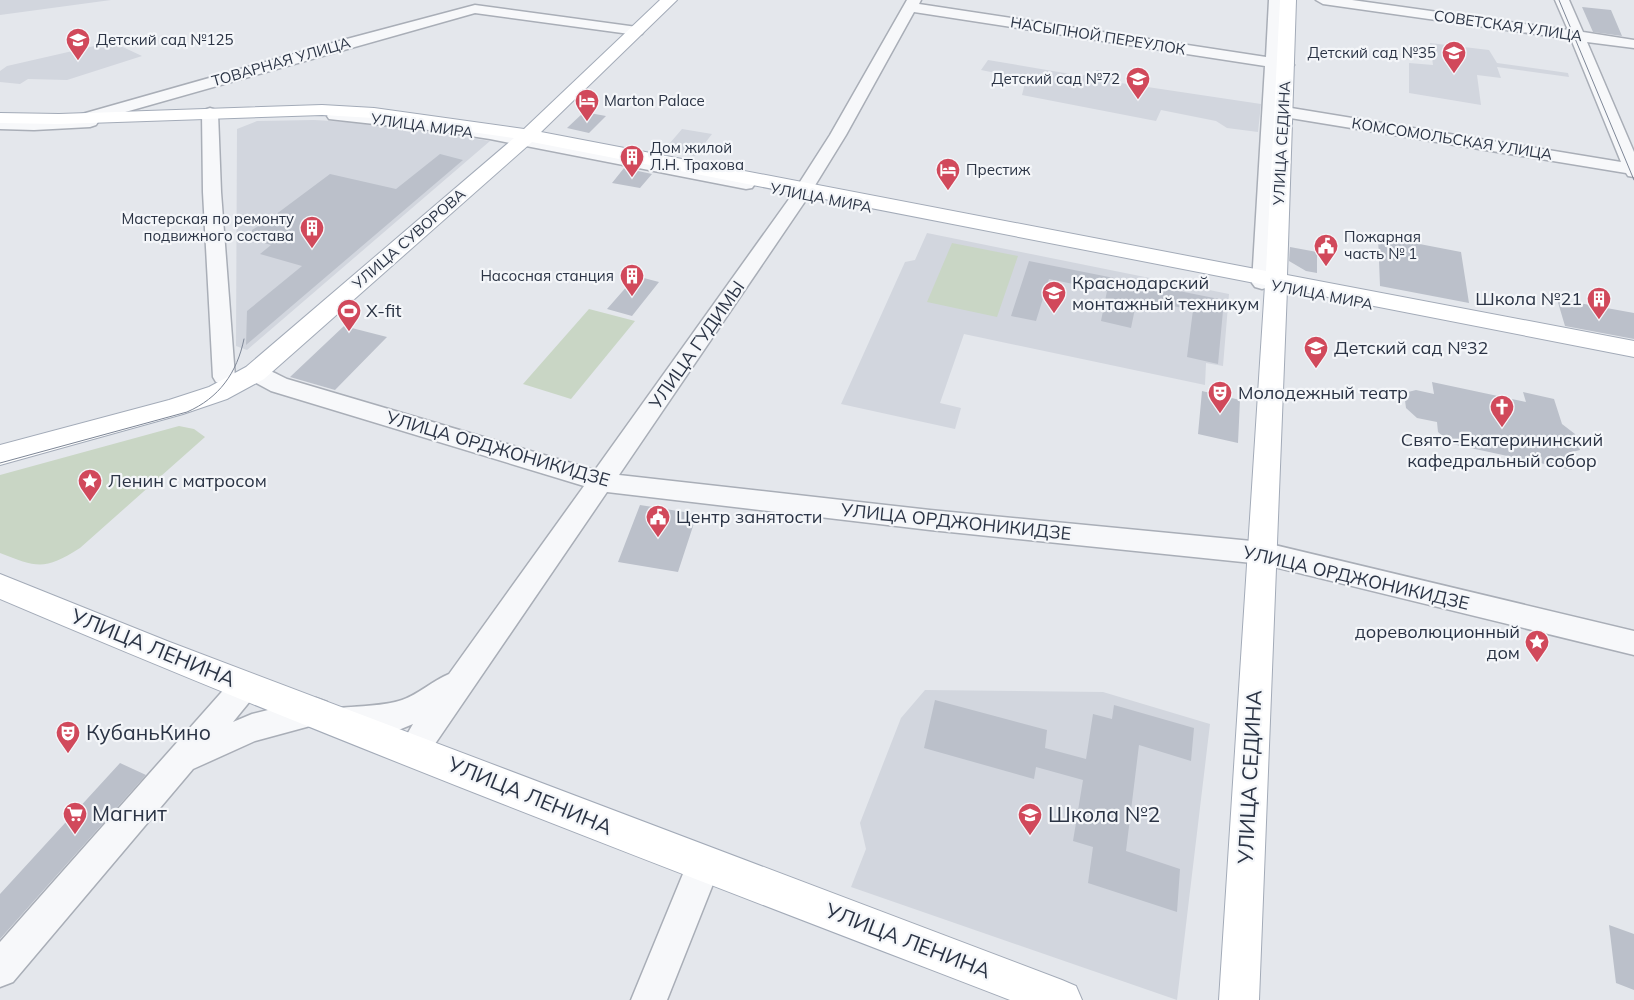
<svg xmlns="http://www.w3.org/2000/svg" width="1634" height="1000" viewBox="0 0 1634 1000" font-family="Mulish,sans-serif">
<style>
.built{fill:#d2d6de}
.green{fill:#c9d6c5}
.building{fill:#bbc0ca}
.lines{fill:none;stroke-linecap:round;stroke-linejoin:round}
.minor-casing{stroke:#a9aeb7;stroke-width:3}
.major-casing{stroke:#a3abb8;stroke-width:2}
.minor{fill:#f7f8fa;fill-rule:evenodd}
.major{fill:#fff;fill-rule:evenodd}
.tram{stroke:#7d8696;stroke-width:1}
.labels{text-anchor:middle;stroke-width:4.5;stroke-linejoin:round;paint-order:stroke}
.far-street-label{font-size:15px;fill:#2b3445;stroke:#f4f6f9}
.far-poi-label{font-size:15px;fill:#2b3445;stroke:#f4f6f9;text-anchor:start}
.poi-label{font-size:18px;fill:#2b3445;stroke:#f4f6f9;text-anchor:start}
.street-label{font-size:18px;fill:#2b3445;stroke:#f4f6f9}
.near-street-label{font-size:21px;fill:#2b3445;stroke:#f4f6f9}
.near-poi-label{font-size:21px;fill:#2b3445;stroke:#f4f6f9;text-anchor:start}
</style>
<rect width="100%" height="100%" fill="#e4e7ec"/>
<!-- built -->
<path class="built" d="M0,0h111l-111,15z
M112,42l30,14 -75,24 -39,-1 -8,5 -20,-2v-11l7,-5z
M1430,43l59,7 8,13 71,10 1,4 -72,-10 4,11 -24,-3 4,30 -72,-12v-30l24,2z
M988,60l94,16 4,-2h5l6,-4 13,2 4,10 147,22 -3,28 -31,-4 -11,-7 -55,-11 -5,11 -134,-26 4,-16 -45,-9z
M314,120l51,3 125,18 -243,209 -11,-4 1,-217 20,-8z
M682,129l30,5 -17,22 -31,-6z
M927,233l302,61 -6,72 -17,-3 -1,22 -241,-51 -24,69 21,5 -6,21 -114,-25 64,-142 10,-2z
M925,690l178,2 107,32 -33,276 -326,-113 15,-38 -6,-26 41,-105z"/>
<!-- green -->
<path class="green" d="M952,243l66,13 -21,61 -70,-15z
M589,309l46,12 -64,78 -48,-15z
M179,426l15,3 11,8 -125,111c-35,22 -42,20 -80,5v-78z"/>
<!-- building -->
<path class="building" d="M1582,7l29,3 11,26 -29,-4z
M584,112l22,4 -17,17 -22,-5z
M440,154l23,6 -217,185 1,-34 55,-45 -42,-12 11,-9 -19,-6v-9l19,-12 59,-44 66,15z
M624,168l28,6 -12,14 -28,-5z
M1378,236l83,16 8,51 -89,-17z
M1290,247l27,5v21l-11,-2 -17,-10z
M1029,261l195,39 -6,64 -31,-7 6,-47 -56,-11 -6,29 -30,-7 6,-30 -58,-12 -13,42 -25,-5z
M636,276l23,6 -27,34 -25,-7z
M1557,299l77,14v26l-69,-13z
M344,326l43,11 -52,53 -45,-13z
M1432,382l94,20 -3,-10 31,7 8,25 13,10 5,16 -12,3 4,17 -120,-26 -14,-12 -1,-10 -20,-4 -11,-10 -2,-15 12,-3 18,4z
M1202,391l38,9 -2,43 -40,-9z
M640,505l57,9 -19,58 -60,-10z
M935,700l112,30 -2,18 41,11 7,-45 19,5 2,-14 80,23 -3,33 -52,-16 -13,106 54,18 -3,43 -89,-29 5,-36 -20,-6 10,-61 -47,-13 -2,12 -110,-31z
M120,763l26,12 -146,164v-45z
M1609,925l25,9v56l-18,-7z"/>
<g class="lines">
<defs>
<path id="minor" d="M907,0h14l-2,4 347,53 3,-57h14l-2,60 10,2 3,3 -3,3 -11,1 -1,37 342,56 -50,-123 -248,-35 -7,-4h36l216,30 -13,-30h14l14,32 51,8v8l-47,-6 47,110v25l-6,-1 -2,-3 -348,-57 -6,167 -3,4 -7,2 -7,-2 -3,-4 13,-217 -351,-54 -68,123 -40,65 -187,275 311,35 332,32 372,89v24l-372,-91 -332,-34 -323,-38 -183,268 -11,5 -11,-5 -4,-10 15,-26 -12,5 -61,7 -11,-4 -4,-10 -70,19 -62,28 -180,213 -13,5v-45l235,-265 10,-4 10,4 5,9 -5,9 -22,27 19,-8 64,-16 11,4 4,10 9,-4c18,-2 45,-2 62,-8 17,-6 30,-19 47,-26l135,-188 -313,-95 -24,-13 -3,-5 3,-5c14,-4 27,5 40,11l308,91 194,-271 41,-64z
M475,5l162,22 5,1 2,3 -2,3 -5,1 -162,-22 -378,107 1,2 -2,3 -6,2 -56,3 -34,-1v-10l68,-1 275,-78z
M210,108l6,2 2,3 3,79 14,185 -3,5 -8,3 -8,-3 -3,-5 -10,-185 -1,-79 2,-3z
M335,111c139,11 274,42 411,68l6,1 3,4 -3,4 -6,1 -256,-50 -52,-8 -109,-12 -2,-3 2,-3z
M704,847l12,5 5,12 -54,136h-36l61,-148z"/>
<path id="major" d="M660,0h17l-136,132 725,139 14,-271h16l-9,275 347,66v16l-347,-68 -28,711h-40l46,-715 -733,-143 -268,237 -37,20 -44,15 -183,51v-20l169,-45 40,-13 37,-20 268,-229 -140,-20 -52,-3 -263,9 -59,-1v-10l59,1 263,-9 52,3 150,21z
M0,574l167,67 895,339 14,6 6,14h-72c-338,-130 -677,-259 -1010,-401z"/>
</defs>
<!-- minor casing -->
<use href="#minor" class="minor-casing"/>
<!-- major casing -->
<use href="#major" class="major-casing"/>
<!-- minor -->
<use href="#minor" class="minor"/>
<!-- major -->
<use href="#major" class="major"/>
<!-- tram -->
<path class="tram" d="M1559,0l75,180
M0,463l187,-51c32,-14 50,-39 57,-73"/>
</g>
<!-- icons -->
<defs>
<symbol id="school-pin" viewBox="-11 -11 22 30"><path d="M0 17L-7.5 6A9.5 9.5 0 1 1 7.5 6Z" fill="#d1495b" stroke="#f4f6f9"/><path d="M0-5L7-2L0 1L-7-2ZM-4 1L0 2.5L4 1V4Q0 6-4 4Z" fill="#fff"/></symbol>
<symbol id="hotel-pin" viewBox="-11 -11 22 30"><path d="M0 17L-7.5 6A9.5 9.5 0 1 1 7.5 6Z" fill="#d1495b" stroke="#f4f6f9"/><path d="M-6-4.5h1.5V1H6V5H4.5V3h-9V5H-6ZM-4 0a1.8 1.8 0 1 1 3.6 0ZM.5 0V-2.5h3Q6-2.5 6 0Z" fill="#fff"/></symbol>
<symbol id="building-pin" viewBox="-11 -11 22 30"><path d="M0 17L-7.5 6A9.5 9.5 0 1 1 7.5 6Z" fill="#d1495b" stroke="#f4f6f9"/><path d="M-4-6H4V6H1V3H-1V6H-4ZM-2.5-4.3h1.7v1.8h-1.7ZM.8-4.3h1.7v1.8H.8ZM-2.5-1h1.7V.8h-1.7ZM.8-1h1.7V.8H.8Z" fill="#fff"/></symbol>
<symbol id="civic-pin" viewBox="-11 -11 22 30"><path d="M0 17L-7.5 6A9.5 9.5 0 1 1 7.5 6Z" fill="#d1495b" stroke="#f4f6f9"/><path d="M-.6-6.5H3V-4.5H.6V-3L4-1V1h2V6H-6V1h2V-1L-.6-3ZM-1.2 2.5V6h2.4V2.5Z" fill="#fff"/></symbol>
<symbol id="university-pin" viewBox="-11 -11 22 30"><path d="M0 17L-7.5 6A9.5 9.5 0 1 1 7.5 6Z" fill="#d1495b" stroke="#f4f6f9"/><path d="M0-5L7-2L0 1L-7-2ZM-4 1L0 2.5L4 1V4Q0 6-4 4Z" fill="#fff"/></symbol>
<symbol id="stadium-pin" viewBox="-11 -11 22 30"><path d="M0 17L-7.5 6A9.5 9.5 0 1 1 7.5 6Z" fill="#d1495b" stroke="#f4f6f9"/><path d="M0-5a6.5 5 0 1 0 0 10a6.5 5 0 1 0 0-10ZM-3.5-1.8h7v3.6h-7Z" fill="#fff"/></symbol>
<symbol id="theatre-pin" viewBox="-11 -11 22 30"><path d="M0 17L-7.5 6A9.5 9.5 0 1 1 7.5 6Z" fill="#d1495b" stroke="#f4f6f9"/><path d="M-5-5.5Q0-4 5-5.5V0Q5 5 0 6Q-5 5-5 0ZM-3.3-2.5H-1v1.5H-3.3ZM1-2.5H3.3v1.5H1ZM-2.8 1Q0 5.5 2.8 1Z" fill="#fff"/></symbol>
<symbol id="church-pin" viewBox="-11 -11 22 30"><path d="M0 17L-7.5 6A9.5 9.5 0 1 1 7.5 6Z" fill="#d1495b" stroke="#f4f6f9"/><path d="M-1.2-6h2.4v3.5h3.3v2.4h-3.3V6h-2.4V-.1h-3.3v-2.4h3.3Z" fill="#fff"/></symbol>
<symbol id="sight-pin" viewBox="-11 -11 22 30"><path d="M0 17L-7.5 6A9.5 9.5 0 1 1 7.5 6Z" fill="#d1495b" stroke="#f4f6f9"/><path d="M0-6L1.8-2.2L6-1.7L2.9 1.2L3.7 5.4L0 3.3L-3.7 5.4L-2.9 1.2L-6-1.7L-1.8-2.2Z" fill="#fff"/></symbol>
<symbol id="supermarket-pin" viewBox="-11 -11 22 30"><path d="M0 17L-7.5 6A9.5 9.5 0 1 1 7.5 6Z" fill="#d1495b" stroke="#f4f6f9"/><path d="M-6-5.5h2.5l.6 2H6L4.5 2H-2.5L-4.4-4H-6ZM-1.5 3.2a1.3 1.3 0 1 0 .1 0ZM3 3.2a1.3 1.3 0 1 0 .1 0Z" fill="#fff"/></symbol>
</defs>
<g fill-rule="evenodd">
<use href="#school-pin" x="64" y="26" width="28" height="38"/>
<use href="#school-pin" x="1440" y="39" width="28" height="38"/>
<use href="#school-pin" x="1124" y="65" width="28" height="38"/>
<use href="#hotel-pin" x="573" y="87" width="28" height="38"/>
<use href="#building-pin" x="618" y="143" width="28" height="38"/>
<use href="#hotel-pin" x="934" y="156" width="28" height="38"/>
<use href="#building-pin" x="298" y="214" width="28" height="38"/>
<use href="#civic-pin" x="1312" y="232" width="28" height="38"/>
<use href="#building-pin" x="618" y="262" width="28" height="38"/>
<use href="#university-pin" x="1040" y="279" width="28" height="38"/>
<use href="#building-pin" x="1585" y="285" width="28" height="38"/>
<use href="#stadium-pin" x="335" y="297" width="28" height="38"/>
<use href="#school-pin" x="1302" y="334" width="28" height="38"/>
<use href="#theatre-pin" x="1206" y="379" width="28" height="38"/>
<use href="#church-pin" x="1488" y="393" width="28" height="38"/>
<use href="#sight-pin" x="76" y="467" width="28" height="38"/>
<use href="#civic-pin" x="644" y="503" width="28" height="38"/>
<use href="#sight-pin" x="1523" y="628" width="28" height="38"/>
<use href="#theatre-pin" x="54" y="719" width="28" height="38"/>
<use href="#supermarket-pin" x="61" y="800" width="28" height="38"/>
<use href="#school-pin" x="1016" y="801" width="28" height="38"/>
</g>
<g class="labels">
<!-- far-street labels -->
<g class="far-street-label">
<text transform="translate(1508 26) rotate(8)" y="5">СОВЕТСКАЯ УЛИЦА</text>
<text transform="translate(1098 36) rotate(9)" y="5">НАСЫПНОЙ ПЕРЕУЛОК</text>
<text transform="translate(281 62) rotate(-16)" y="5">ТОВАРНАЯ УЛИЦА</text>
<text transform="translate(422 126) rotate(8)" y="5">УЛИЦА МИРА</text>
<text transform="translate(1452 139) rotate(9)" y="5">КОМСОМОЛЬСКАЯ УЛИЦА</text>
<text transform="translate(1282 143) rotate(-87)" y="5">УЛИЦА СЕДИНА</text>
<text transform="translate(821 198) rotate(11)" y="5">УЛИЦА МИРА</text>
<text transform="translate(409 239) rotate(-41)" y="5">УЛИЦА СУВОРОВА</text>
<text transform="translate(1322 295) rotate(11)" y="5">УЛИЦА МИРА</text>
</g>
<!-- far-poi labels -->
<g class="far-poi-label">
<text x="96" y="45">Детский сад №125</text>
<text x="1436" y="58" text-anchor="end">Детский сад №35</text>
<text x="1120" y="84" text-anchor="end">Детский сад №72</text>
<text x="604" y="106">Marton Palace</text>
<text x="650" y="153">Дом жилой<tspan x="650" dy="17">Л.Н. Трахова</tspan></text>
<text x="966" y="175">Престиж</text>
<text x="294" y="224" text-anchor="end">Мастерская по ремонту<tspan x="294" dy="17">подвижного состава</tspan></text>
<text x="1344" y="242">Пожарная<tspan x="1344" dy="17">часть № 1</tspan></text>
<text x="614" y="281" text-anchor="end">Насосная станция</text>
</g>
<!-- poi labels -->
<g class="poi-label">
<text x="1072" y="289">Краснодарский<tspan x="1072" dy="21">монтажный техникум</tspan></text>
<text x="1582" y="305" text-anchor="end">Школа №21</text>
<text x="366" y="317">X-fit</text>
<text x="1334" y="354">Детский сад №32</text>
<text x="1238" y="399">Молодежный театр</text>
<text x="1502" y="446" text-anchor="middle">Свято-Екатерининский<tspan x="1502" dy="21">кафедральный собор</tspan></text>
<text x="108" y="487">Ленин с матросом</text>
<text x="676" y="523">Центр занятости</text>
<text x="1520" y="638" text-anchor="end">дореволюционный<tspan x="1520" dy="21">дом</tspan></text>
</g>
<!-- street labels -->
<g class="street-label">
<text transform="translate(697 345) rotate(-55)" y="6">УЛИЦА ГУДИМЫ</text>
<text transform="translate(498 449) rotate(16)" y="6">УЛИЦА ОРДЖОНИКИДЗЕ</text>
<text transform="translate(956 522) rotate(6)" y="6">УЛИЦА ОРДЖОНИКИДЗЕ</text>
<text transform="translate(1356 578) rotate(13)" y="6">УЛИЦА ОРДЖОНИКИДЗЕ</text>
</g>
<!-- near-street labels -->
<g class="near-street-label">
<text transform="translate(153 648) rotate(22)" y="7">УЛИЦА ЛЕНИНА</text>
<text transform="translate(1250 777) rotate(-87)" y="7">УЛИЦА СЕДИНА</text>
<text transform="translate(530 796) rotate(22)" y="7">УЛИЦА ЛЕНИНА</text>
<text transform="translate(908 941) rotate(21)" y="7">УЛИЦА ЛЕНИНА</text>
</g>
<!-- near-poi labels -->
<g class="near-poi-label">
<text x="86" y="740">КубаньКино</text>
<text x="92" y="821">Магнит</text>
<text x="1048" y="822">Школа №2</text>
</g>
</g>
</svg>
